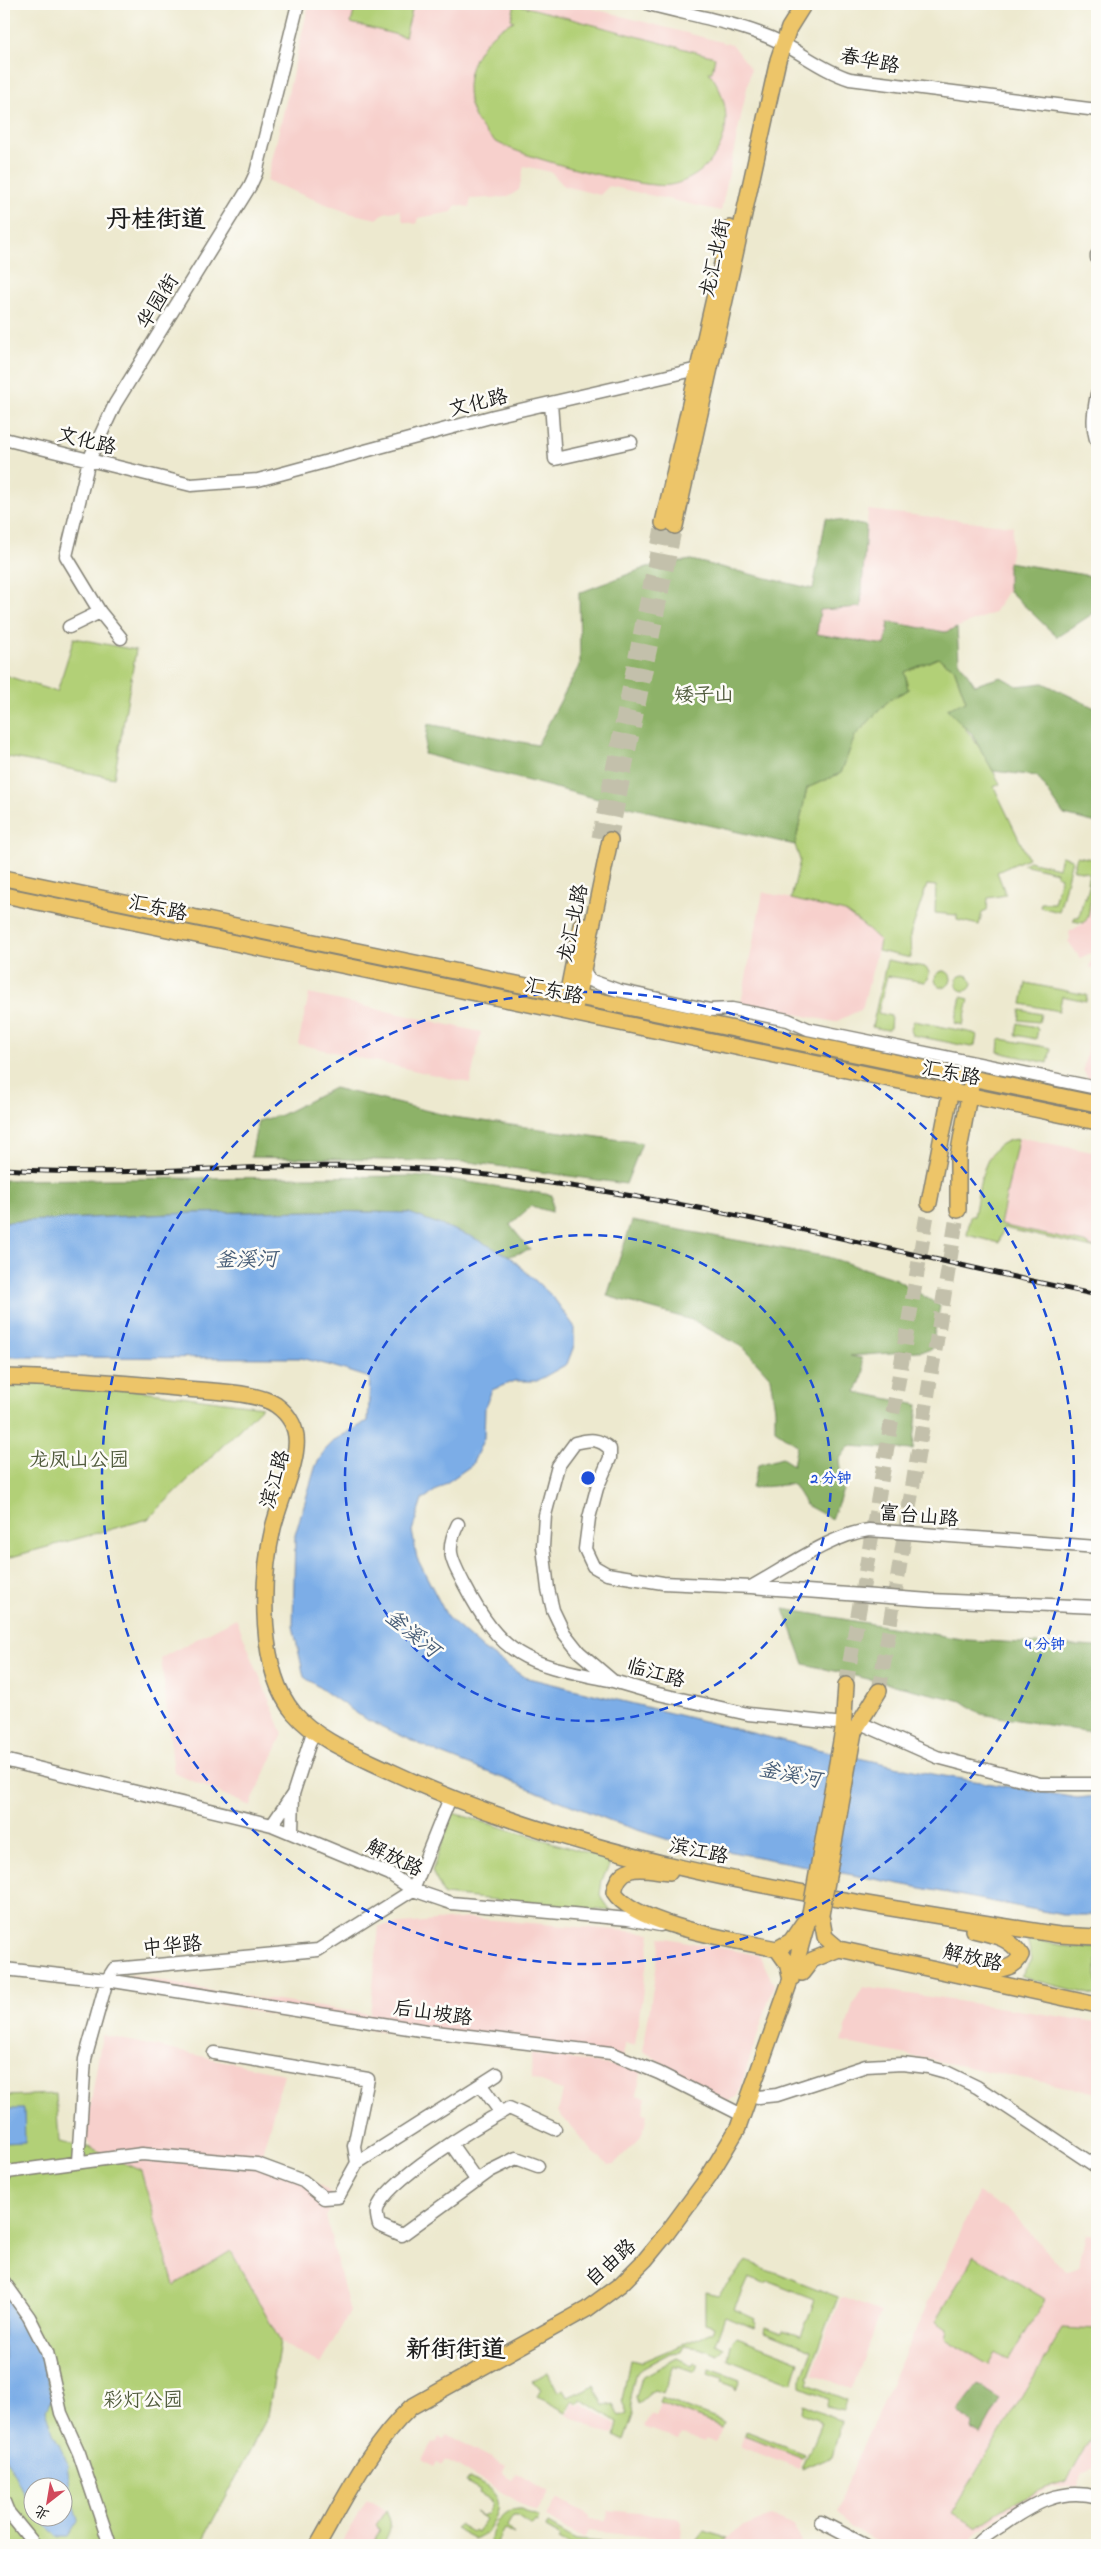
<svg xmlns="http://www.w3.org/2000/svg" width="1101" height="2549" viewBox="0 0 1101 2549" font-family="'Indie Flower','LXGW WenKai TC',sans-serif">
<style>
.built{fill:#f7d0cc}
.green{fill:#b2d077;stroke:#67764a;fill-rule:evenodd}
.forest{fill:#8db268;stroke:#546742}
.water{fill:#7cade7;stroke:#4c6482}
.lines{fill:none;stroke-linecap:round;stroke-linejoin:round}
.major-tunnel{stroke:#c3c0ab;stroke-width:15;stroke-dasharray:15 8;stroke-linecap:butt}
.minor-casing{stroke:#848276;stroke-width:15}
.major-casing{stroke:#848276;stroke-width:18}
.minor{stroke:#fff;stroke-width:12}
.major{stroke:#edc569;stroke-width:15}
.rail-casing{stroke:#1c1c1c;stroke-width:5}
.rail{stroke:#fdfcf7;stroke-width:3;stroke-dasharray:9;stroke-linecap:butt}
.major-bridge-casing{stroke:#848276;stroke-width:18;stroke-linecap:butt}
.major-bridge{stroke:#edc569;stroke-width:15}
.ring{fill:none;stroke:#1d4ed8;stroke-width:2.5;stroke-dasharray:9 6}
.labels{text-anchor:middle;stroke-width:5;stroke-linejoin:round;paint-order:stroke}
.street-label{font-size:20px;fill:#1c1c1c;stroke:#fdfcf7}
.park-label{font-size:20px;fill:#505b3c;stroke:#fdfcf7}
.water-label{font-size:21px;font-style:italic;fill:#475d77;stroke:#fdfcf7}
.district-label{font-size:25px;font-weight:bold;fill:#1c1c1c;stroke:#fdfcf7}
.centre{fill:#1d4ed8;stroke:#fdfcf7;stroke-width:2.5}
.ring-label{font-size:15px;text-anchor:middle;font-weight:bold;fill:#1d4ed8;stroke:#fdfcf7;stroke-width:5;stroke-linejoin:round;paint-order:stroke}
</style>
<rect width="100%" height="100%" fill="#fdfcf7"/>
<filter id="ink" filterUnits="userSpaceOnUse"><feTurbulence type="fractalNoise" baseFrequency=".02" numOctaves="2"/><feDisplacementMap in="SourceGraphic" scale="10" xChannelSelector="R" yChannelSelector="G"/><feConvolveMatrix kernelMatrix="1 2 1 2 8 2 1 2 1" color-interpolation-filters="sRGB"/></filter>
<filter id="wash" filterUnits="userSpaceOnUse"><feTurbulence type="fractalNoise" baseFrequency=".0096" numOctaves="4" result="noise"/><feDisplacementMap in="SourceGraphic" scale="20" xChannelSelector="R" yChannelSelector="G"/><feGaussianBlur stdDeviation="1.12" result="paint"/><feColorMatrix in="noise" values="0 0 0 0 0 0 0 0 0 0 0 0 0 0 0 0 0 1.4 0 .05"/><feComposite in="paint" operator="in"/></filter>
<g filter="url(#wash)">
<rect width="100%" height="100%" fill="#ede9cf"/>
<!-- built -->
<path class="built" d="M309,4h266l158,41 18,24 -30,142 -112,-25 -9,9 -36,-9 -13,-14 -27,-6 -5,24 -11,7 -37,2 -2,8 -13,-2 -4,7 -34,6 -2,6 -13,-3 -3,-11 -16,3 -7,6 -28,-6 -82,-32z
M868,510l145,16 -5,64 -14,23 -49,19 -55,-10 -4,23 -69,-11 2,-24 42,-3z
M1097,871v99l-8,-3 4,-10 -2,-4 -11,5 -12,-17 2,-2 -1,-7 15,-9 4,-6z
M763,892l82,20 18,13 17,16 -18,68 -27,13 -94,-19z
M309,994l172,38 -11,51 -172,-39z
M1097,997v88l-7,-3 -7,-12z
M1023,1138l74,15v96l-94,-21 -4,15 -32,-8 3,-19h4l11,-50 5,-12 16,-13z
M236,1618l47,116 -33,72 -76,-33 -13,-115z
M469,1918l182,15 -16,112 -11,-1 -1,22 -61,-11 -275,-37 -159,-32 3,-11 96,19 143,20 9,-88z
M661,1937l98,18 15,29 -36,111 -11,8 -84,-52z
M863,1987l234,35v71l-255,-51 11,-38z
M102,2035l182,39 -23,83 37,14 35,23 -7,23 24,95 -30,52 -40,-23 -49,-90 -57,34 -33,-114 -49,-23 -7,-10z
M531,2053l111,17 -6,25 10,2 -3,16 4,1 -4,21 -29,29 -5,1 -15,-12 -36,-41 5,-21 -31,-13z
M978,2193l33,19 55,60 12,-5 8,-33 11,1v231l-14,8 -5,11 -26,2 -29,14 -43,29 -12,15h-86l-31,-17 -14,-17 18,-48z
M841,2297l40,15 -29,77 -40,-15z
M574,2403l5,3 2,-3 35,21 -3,10 -17,-4 -29,-16z
M660,2403l63,24 -7,16 -11,-4 -1,3 -22,-8 -3,6 -35,-13 6,-13 5,2z
M446,2434l60,32 -4,7 10,6 4,-6 32,19 -12,20 -90,-52 -3,6 -6,-3 -3,4 -11,-7 11,-18 2,1 3,-6 4,2z
M745,2435l58,23 -4,11 -58,-22z
M558,2498l32,18v3l17,1 1,-10 69,7 4,5 -1,18 -92,-9 -4,8 -37,-22z
M367,2499l19,12 -10,14 5,5 -9,15h-32z
M771,2516l21,9 10,16 -1,4h-80l19,-18z"/>
<!-- green -->
<path class="green" d="M356,4l57,2 -8,31 -54,-14z
M515,4l200,53 -3,15h-3c16,21 22,47 12,72 -9,21 -28,37 -51,41 -25,5 -159,-30 -178,-46 -42,-37 -25,-97 22,-118l-3,-2z
M74,638l62,12 -22,128 -110,-22v-81l53,17z
M938,658l16,10 12,33 -18,8c24,25 36,44 52,75l-6,3 34,71 -31,14 9,23 -18,3 -1,13 -5,2 -3,12 -22,-5v-5l-22,-2 1,-27 -9,-1 -17,50 1,23 -33,-7 2,-10 -17,-16 -18,-13 -54,-13 9,-39 -5,-15 12,-57 34,-15 14,-37 35,-37 18,-9 -3,-18z
M1061,856l11,3 -13,53 -19,-5 1,-4h13l7,-26 -5,-2v-3l-33,-8 6,-3 29,7z
M1077,856l20,4 -9,57 -4,6 -11,-2 2,-4h4l5,-20 2,1 4,-15h-3l2,-10 -16,-4z
M887,960l38,7 4,5 -1,7 -3,3 -38,-6 -9,37 13,3 -1,12 -3,2 -15,-3z
M935 979a8 8 0 1 1 16 0a8 8 0 1 1-16 0Z
M956 983a8 8 0 1 1 16 0a8 8 0 1 1-16 0Z
M1026,983l61,12 -1,6 -24,-5 -3,15 -37,-7z
M961,997l8,2 -6,26 -8,-2z
M1021,1010l20,4 -2,8 -20,-2z
M914,1021l59,12 4,2 -2,10 -4,2 -59,-12 -2,-5z
M1018,1023l18,4 2,3 -2,9 -20,-4z
M1002,1039l49,9 -3,15 -50,-11 1,-11z
M1018,1139l-18,86 89,19v2l8,3 -94,-21 -4,15 -32,-8 3,-19h4c6,-27 7,-75 44,-77z
M76,1382l186,25 -114,112 -144,40v-175z
M453,1813l159,47 -10,20 -2,15 11,16 -167,-16 -12,-24z
M1027,1939l45,8 25,1v48l-76,-19 11,-17z
M56,2094l3,48 33,6 49,23 33,114 57,-34 49,90 -12,75 -68,129h-196v-449zM32,2486h30v30h-30z
M974,2256l71,43 -36,61 -13,-8 -7,13 -44,-26 2,-11 -11,-7z
M746,2261l92,36 -30,80 2,1 -2,6 39,16 -3,10 -19,-4 3,-8 -27,-11v-8l11,-29 -47,-18 1,-5 16,6 1,-3 18,6 14,-36 -46,-18 -5,2 -16,-6 -14,31 21,10 -1,3 2,1 -2,5 -29,-12 -10,28 9,4 -6,7 -19,-7 -15,-2 -3,6 -11,1 -30,16 -5,7 -5,22 3,17 -9,26 -9,-5 3,-14 -37,-23 -3,4 -5,-3 -7,12 -28,-15 4,-8 -10,-8 16,-9 10,20 6,-3 4,8 27,-12 9,21 9,-2 6,12 8,-3 -5,-13 8,-40 11,2 71,-30 2,-6 -9,-3v-31l13,3z
M1063,2328l34,2v98l-30,53c-34,8 -61,27 -90,46l-25,-14z
M737,2337l62,24 -6,20 -2,2 -63,-24 3,-15z
M677,2358l15,7 2,-3 4,2 -3,8 -17,-6 -1,2 -3,-2 -11,27 -9,-3 -16,14 -2,-6 6,-21z
M710,2369l30,11 -4,10 -1,-3 -13,-5 1,-3 -15,-5z
M661,2398l63,24 -2,5 -63,-24z
M803,2404l39,17 -10,35 -30,13 19,-46 -3,-4 -16,-6z
M746,2431l59,23 -2,4 -58,-23z
M469,2478c8,4 21,9 26,17 11,14 -6,40 -21,44l-19,-10 5,-4 12,7 2,-2 3,2 8,-13 -10,-7 7,4 2,-2 3,1 6,-11 -3,-2 1,-2 -12,-7 1,-3 -14,-8z
M521,2509l18,9 -2,5 -2,-1 -3,4 -14,-10h-5l-6,10 8,9 -11,-6 -8,14 3,2h-8c-3,-16 13,-37 30,-36z
M386,2510c7,15 5,21 -3,35h-11l9,-15 -5,-5z
M548,2524l28,16 66,5h-73l-11,-6 2,-3 -14,-8z
M704,2531l24,7 -7,7h-28z"/>
<!-- forest -->
<path class="forest" d="M826,518l40,8 -5,81 -41,3 -3,24 68,11 4,-23 56,10 12,-4 2,33 16,24 26,-8 16,9 26,-3 54,26v114l-33,-8 -27,-39 -44,-5 -21,-37 -25,-25 19,-8 -12,-33 -16,-10 -33,14 3,18 -18,9 -35,37 -14,37 -34,15 -12,57 -166,-38 -205,-53 4,-30 109,21 43,-81 -1,-71 68,-26 44,-7 122,29z
M1008,562l89,15v34l-40,26 -49,-47z
M334,1088l119,29 189,26 -16,41 -157,-22 -218,-5 7,-36 23,-6z
M411,1176l44,4 97,15v17l-21,-6 -21,19 20,25 -21,6 -40,-20 -60,-23 -90,-2 -126,2 -189,9v-42z
M632,1221l196,36 68,22 44,27 -9,44 -81,6 11,2 3,14 -8,20 62,13 -5,45 -64,-4 -10,14 4,30 -11,29 -26,-14 -13,-21 -41,4 6,-23 24,-7 11,7 4,-20 -22,-15v-21l-5,-32 -27,-30 -51,-27 -85,-24z
M784,1609l183,31 130,7v84h-13l-103,-17 -19,-13 -158,-37z
M978,2385l23,14 -20,36 -10,-6 1,-5 -14,-13z"/>
<!-- water -->
<path class="water" d="M319,1211l90,2 61,23 39,20 44,41 21,29v20l-7,18 -30,17h-23l-22,9 -7,17 -1,31 -12,27 -50,35 -10,31 5,27 31,60 35,31 41,28 293,72 115,25 145,24 20,-2v119h-34l-394,-75 -50,-16 -180,-71 -74,-34 -61,-42 -11,-51 2,-91 21,-70 9,-15 11,-11 32,-18 2,-43 -41,-13 -29,-7 -296,-1v-135l189,-9z
M4,2109h20l1,33 -21,1z
M4,2289l20,29 17,34 11,46 -6,12 7,22 14,30 4,34 8,24 -11,17h-10l-21,-20 25,-1v-30h-30v24l-28,-56z"/>
</g>
<g filter="url(#ink)">
<g class="lines">
<!-- major-tunnel -->
<path class="major-tunnel" d="M599,838l64,-315
M610,840l65,-314
M846,1685l83,-482
M879,1691l79,-481"/>
<defs>
<path id="minor" d="M649,4c40,11 84,18 122,34 28,12 50,32 79,41l247,31
M1097,255v3
M1097,394c-3,17 -6,31 0,48
M551,403l4,56 76,-17
M4,439l187,46 67,-5 236,-64 204,-47 9,1
M100,612l-34,-56 23,-96 26,-56 135,-218 6,-13 42,-169
M69,627l31,-15 21,26
M583,968l6,12 28,10 93,20 22,-1 56,11 20,9 289,59
M458,1524c-13,26 -7,35 6,60 40,77 64,79 145,96
M751,1587c33,-18 82,-53 118,-57l228,17
M858,1722l79,35 103,27h57
M844,1724l-96,-10 -94,-21 -41,-12 -34,-29 -15,-19 -11,-23 -5,-21 -5,-42 2,-32 13,-49 17,-23c15,-4 24,-5 35,6v9l-13,30 -8,30 -4,31 8,17 14,8 56,9 88,4 179,13 167,7
M4,1760l268,65 118,49 23,16 38,13 177,16 32,6
M293,1794l21,-65
M272,1825l21,-31 -1,38
M4,1969l103,11 320,51 184,22 48,20 83,42
M481,2085l20,28
M758,2097l19,-2 89,-29 36,-2 26,3 18,5 31,15 120,80
M451,2144l26,37
M78,2161l7,-102 22,-79 7,-11 204,-19 95,-60 37,-92
M357,2163l140,-89
M538,2166l-22,-8 -26,13 -88,64 -23,-10c-1,-4 -3,-11 -2,-15 6,-28 105,-87 132,-102l46,21
M4,2178l3,-6 135,-18 115,10 46,17 21,17 14,-1 19,-34 -3,-17 14,-67 -154,-26
M4,2282l25,35 18,35 14,61 18,40 31,92
M4,2502l4,10 27,33
M821,2522l44,23
M976,2545c8,-9 18,-15 28,-21 29,-20 57,-37 93,-27"/>
<path id="major" d="M663,523l67,-295
M675,526l103,-466 11,-32 15,-24
M4,878l1093,226
M4,895l1093,227
M568,991l13,-66
M575,1008l35,-168
M929,1203l23,-119
M958,1210v-54l13,-71
M4,1377c61,1 122,6 183,12 23,2 70,3 89,16 14,10 22,25 20,42 -2,25 -17,56 -23,81 -12,51 -15,143 21,185 24,28 63,42 96,58 205,97 447,128 669,164l38,2
M843,1730l3,-45
M854,1732l25,-41
M670,1872c-25,-2 -50,-12 -56,20 20,33 125,49 163,57
M839,1949l258,56
M965,1969c18,0 48,6 56,-14 -11,-18 -28,-20 -48,-25
M802,1973l10,-13 27,-11 -14,-12 -4,-22
M791,1980l-4,-17 -10,-14 14,-8 13,-19
M318,2545c28,-49 52,-99 93,-138l176,-98 34,-25 24,-24 22,-27 42,-57 29,-48 56,-158 16,-57"/>
</defs>
<!-- minor casing -->
<use href="#minor" class="minor-casing"/>
<!-- major casing -->
<use href="#major" class="major-casing"/>
<!-- minor -->
<use href="#minor" class="minor"/>
<!-- major -->
<use href="#major" class="major"/>
<defs>
<path id="rail" d="M4,1169c142,10 291,-11 433,1 224,19 441,79 660,125"/>
</defs>
<!-- rail casing -->
<use href="#rail" class="rail-casing"/>
<!-- rail -->
<use href="#rail" class="rail"/>
<defs>
<path id="major-bridge" d="M810,1913l33,-183
M821,1915l33,-183"/>
</defs>
<!-- major-bridge casing -->
<use href="#major-bridge" class="major-bridge-casing"/>
<!-- major-bridge -->
<use href="#major-bridge" class="major-bridge"/>
</g>
</g>
<!-- distance rings -->
<g class="ring">
<circle cx="588" cy="1478" r="243"/>
<circle cx="588" cy="1478" r="486"/>
</g>
<g class="labels">
<!-- street labels -->
<g class="street-label">
<text transform="translate(870 60) rotate(11)" y="7">春华路</text>
<text transform="translate(714 258) rotate(-78)" y="7">龙汇北街</text>
<text transform="translate(157 301) rotate(-58)" y="7">华园街</text>
<text transform="translate(478 402) rotate(-14)" y="7">文化路</text>
<text transform="translate(87 440) rotate(14)" y="7">文化路</text>
<text transform="translate(158 907) rotate(12)" y="7">汇东路</text>
<text transform="translate(572 923) rotate(-78)" y="7">龙汇北路</text>
<text transform="translate(554 990) rotate(12)" y="7">汇东路</text>
<text transform="translate(951 1072) rotate(11)" y="7">汇东路</text>
<text transform="translate(274 1479) rotate(-74)" y="7">滨江路</text>
<text transform="translate(919 1515) rotate(5)" y="7">富台山路</text>
<text transform="translate(656 1672) rotate(16)" y="7">临江路</text>
<text transform="translate(699 1850) rotate(12)" y="7">滨江路</text>
<text transform="translate(395 1857) rotate(26)" y="7">解放路</text>
<text transform="translate(172 1945) rotate(-5)" y="7">中华路</text>
<text transform="translate(973 1957) rotate(13)" y="7">解放路</text>
<text transform="translate(433 2012) rotate(8)" y="7">后山坡路</text>
<text transform="translate(610 2262) rotate(-42)" y="7">自由路</text>
</g>
<!-- park labels -->
<g class="park-label">
<text x="704" y="701">矮子山</text>
<text x="79" y="1466">龙凤山公园</text>
<text x="143" y="2406">彩灯公园</text>
</g>
<!-- water labels -->
<g class="water-label">
<text transform="translate(246 1259) rotate(-1)" y="7">釜溪河</text>
<text transform="translate(413 1633) rotate(39)" y="7">釜溪河</text>
<text transform="translate(790 1774) rotate(11)" y="7">釜溪河</text>
</g>
<!-- district labels -->
<g class="district-label">
<text x="156" y="227">丹桂街道</text>
<text x="456" y="2357">新街街道</text>
</g>
</g>
<circle cx="588" cy="1478" r="8" class="centre"/>
<g class="ring-label">
<text x="831" y="1483">2 分钟</text>
<text x="1045" y="1649">4 分钟</text>
</g>
<!-- margin -->
<rect width="1101" height="2549" fill="none" stroke="#fdfcf7" stroke-width="20"/>
<!-- north arrow -->
<g transform="translate(48 2502) rotate(211)"><circle r="24" fill="#fdfcf7" stroke="#a3a29f"/>
<path d="M0-4L9 19L0 12L-9 19Z" fill="#d1495b"/>
<text y="-8" font-size="14" font-weight="bold" text-anchor="middle" fill="#1c1c1c">北</text>
</g>
</svg>
